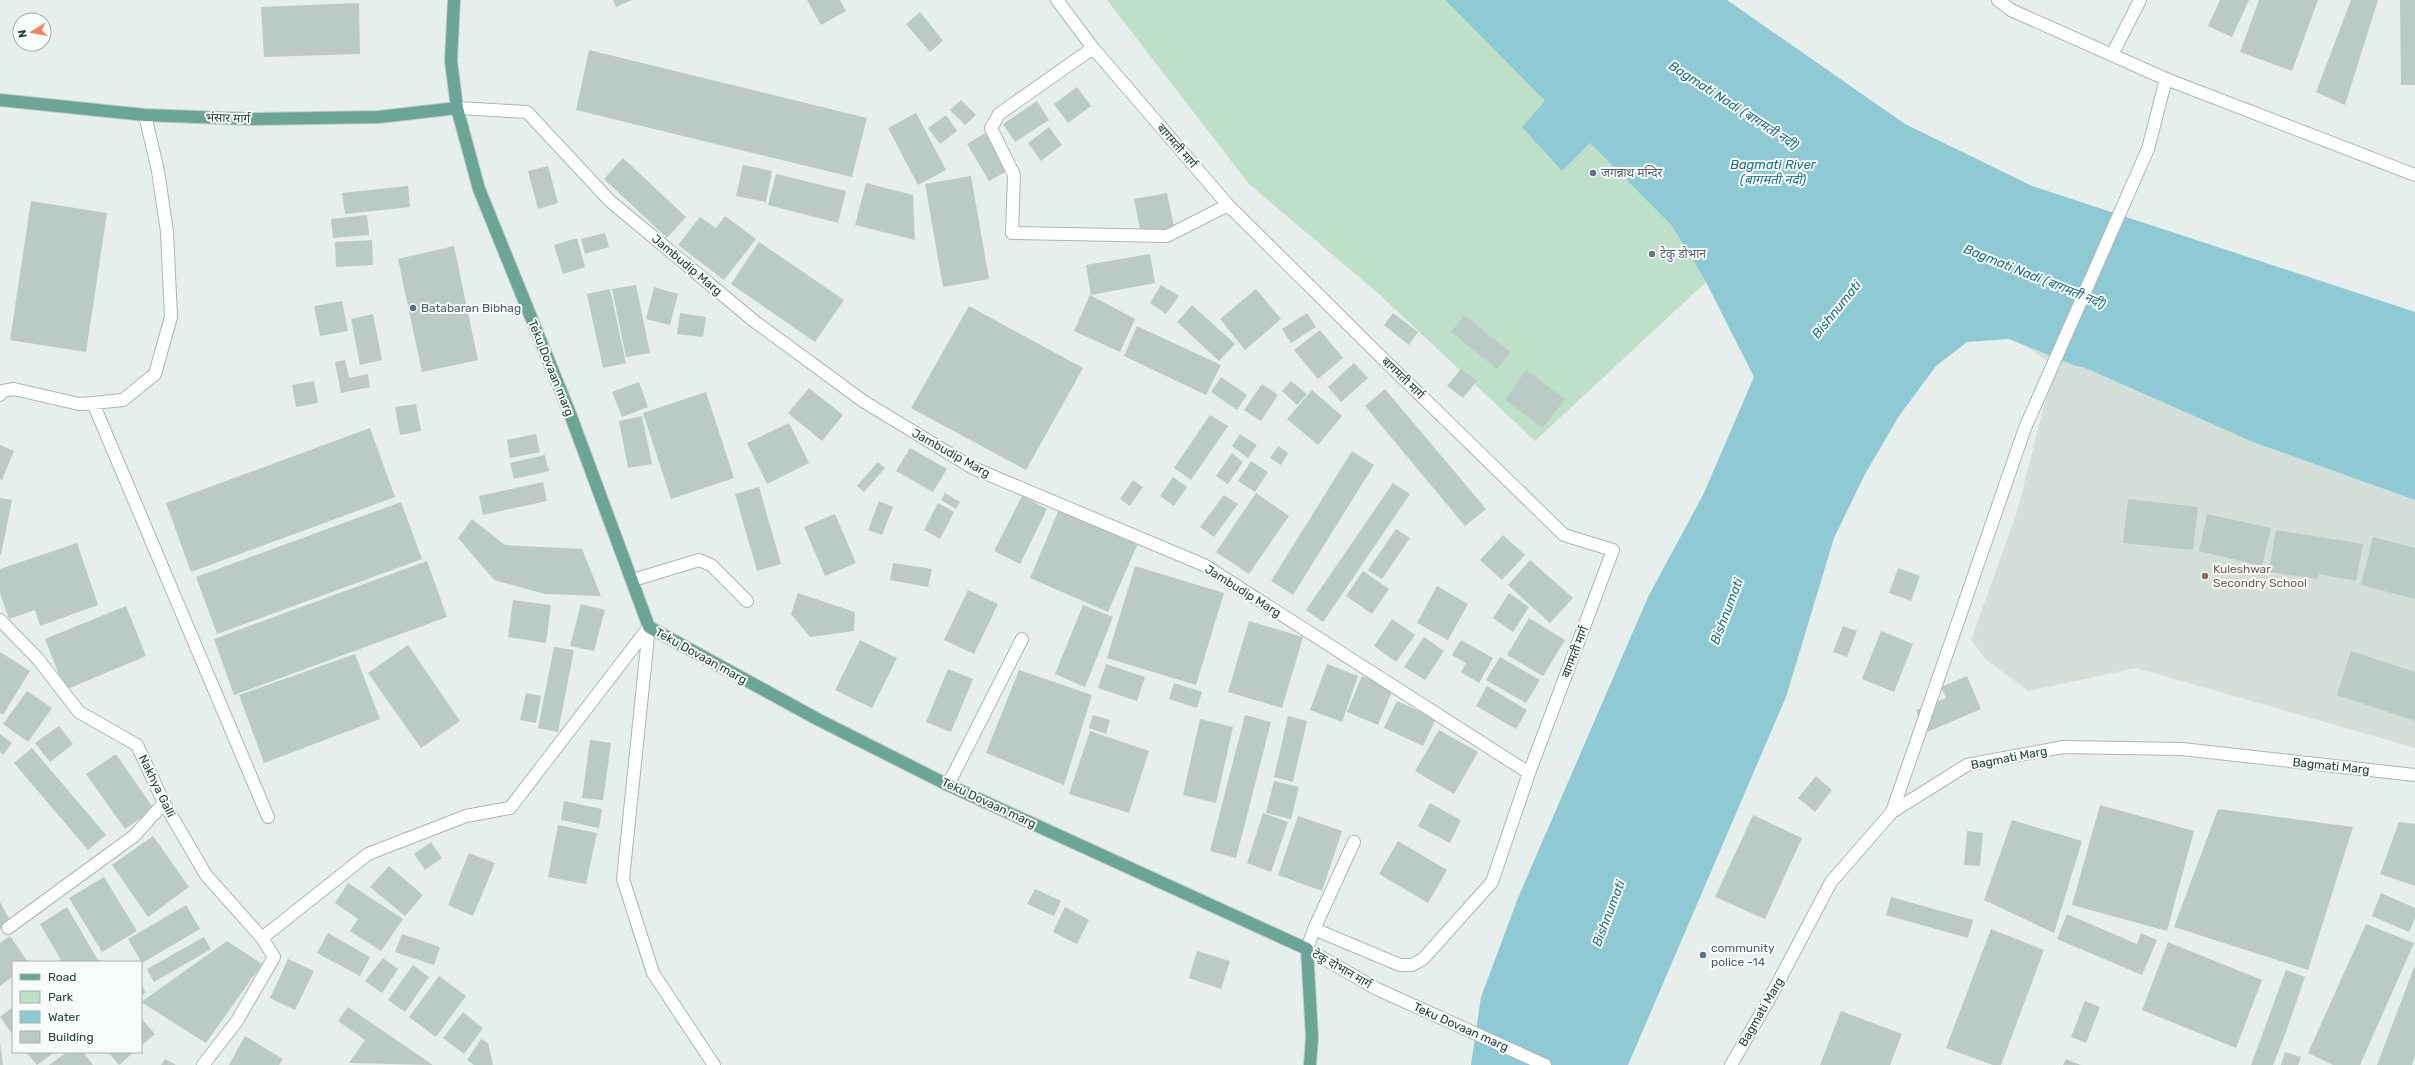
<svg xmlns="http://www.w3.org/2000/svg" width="2415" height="1065" viewBox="0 0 2415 1065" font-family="Rubik,'Noto Sans Devanagari',sans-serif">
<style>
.built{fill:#d4dfda}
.green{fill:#bfe0c8}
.water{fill:#8ec9d4}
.building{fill:#bbcac4}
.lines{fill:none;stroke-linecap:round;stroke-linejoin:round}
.minor-casing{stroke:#a8b8b2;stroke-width:14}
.major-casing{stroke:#c2cac8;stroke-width:14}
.minor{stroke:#fff;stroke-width:12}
.major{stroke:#6aa596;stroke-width:12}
.worship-dot{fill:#6b7280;stroke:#f7fbf9;stroke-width:1.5}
.service-dot{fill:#5c6f8a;stroke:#f7fbf9;stroke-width:1.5}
.education-dot{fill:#8d6e63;stroke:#f7fbf9;stroke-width:1.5}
.labels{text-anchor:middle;stroke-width:4;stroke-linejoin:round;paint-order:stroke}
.street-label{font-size:12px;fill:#24423a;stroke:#f7fbf9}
.worship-label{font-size:12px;fill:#5b616d;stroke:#f7fbf9;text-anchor:start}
.service-label{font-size:12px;fill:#4e5e75;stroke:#f7fbf9;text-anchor:start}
.education-label{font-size:12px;fill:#785e54;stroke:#f7fbf9;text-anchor:start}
.water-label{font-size:13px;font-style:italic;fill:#1c6f80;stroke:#f7fbf9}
</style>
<rect width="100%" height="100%" fill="#e6efeb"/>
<!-- built -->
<path class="built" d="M2022,343l61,24 170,75 162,58v248l-279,-80 -108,23 -43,-32 -14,-19 46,-128 37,-146z"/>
<!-- green -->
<path class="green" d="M1107,0h338l100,101 17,70 28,-28 82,83 34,56 -171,159 -156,-147 -130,-110z"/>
<!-- water -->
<path class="water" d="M1445,0h282l178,124 127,62 383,126v188l-162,-58 -170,-75 -7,-1 -67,-27 -42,3 -31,24 -37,50 -34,58 -31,64 -48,159 -158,368h-157l10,-68 37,-99 130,-301 55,-102 51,-118 -48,-95 -34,-56 -82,-83 -28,28 -40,-44 23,-26z"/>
<!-- building -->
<path class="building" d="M613,0h19l-16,7z
M807,0h33l6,11 -25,14z
M2220,0h29l-17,37 -24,-11z
M2259,0h59l-26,71 -52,-19z
M2351,0h27l-33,105 -29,-13z
M2400,0h15v85h-14z
M359,3l1,51 -96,3 -3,-50z
M920,12l23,29 -13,11 -24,-28z
M589,50l278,68 -15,59 -276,-67z
M1077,87l14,19 -23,17 -14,-19z
M961,100l15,15 -11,10 -15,-15z
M1037,101l12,19 -34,22 -12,-18z
M916,113l30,57 -28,15 -30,-57z
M946,115l11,16 -17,13 -12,-16z
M1049,127l13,18 -21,16 -13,-18z
M985,133l22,38 -18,10 -22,-37z
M623,158l63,59 -19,21 -63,-59z
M743,165l29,6 -6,31 -30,-6z
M548,166l10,37 -20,6 -10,-38z
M776,174l70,17 -8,32 -70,-18z
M971,176l18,103 -46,8 -18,-103z
M866,183l47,12 2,45 -60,-15z
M408,186l2,21 -65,7 -3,-21z
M1167,193l7,34 -33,7 -7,-35z
M31,201l76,12 -21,139 -76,-12z
M367,215l2,20 -36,3 -2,-19z
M725,216l31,23 -32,41 -46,-35 22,-28 16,11z
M605,233l4,14 -24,7 -4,-15z
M577,238l8,29 -22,7 -9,-29z
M372,240l1,25 -37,2 -1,-25z
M759,242l85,58 -29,42 -84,-58z
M454,246l24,114 -56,12 -24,-113z
M1150,254l5,29 -64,12 -5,-30z
M636,285l14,68 -24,4 -14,-68z
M1161,285l18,11 -13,18 -16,-11z
M654,287l24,7 -8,31 -24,-6z
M610,289l16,74 -23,5 -16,-74z
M1256,289l25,30 -36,31 -25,-31z
M1090,295l45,24 -15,33 -46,-21z
M342,301l6,30 -28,5 -6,-30z
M1192,305l43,39 -16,17 -42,-39z
M969,306l114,62 -57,102 -115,-62z
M680,313l26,4 -3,20 -26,-3z
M1307,313l9,14 -25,16 -9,-14z
M1393,313l25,19 -9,13 -25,-20z
M373,314l9,46 -22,5 -9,-46z
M1464,315l46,37 -13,17 -46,-37z
M1137,326l84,39 -15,30 -82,-39z
M1320,330l23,28 -25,21 -24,-29z
M345,360l4,18 19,-4 2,13 -29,6 -6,-31z
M1354,363l14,15 -27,24 -13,-15z
M1461,369l16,12 -14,17 -16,-12z
M1526,370l39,29 -22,29 -38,-28z
M1221,377l26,18 -10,15 -26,-18z
M314,381l4,22 -22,4 -4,-22z
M1291,381l16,13 -10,11 -15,-14z
M639,382l9,25 -26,10 -10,-25z
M1262,384l16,11 -17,26 -17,-11z
M809,388l34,27 -21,26 -34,-28z
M1385,389l101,120 -21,17 -100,-120z
M1312,390l30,26 -24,29 -31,-26z
M706,392l28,86 -63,21 -28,-86z
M416,404l5,27 -21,4 -5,-28z
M1210,415l18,11 -37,54 -17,-12z
M642,416l10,48 -24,4 -9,-47z
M789,423l20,40 -42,21 -20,-41z
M370,428l25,69 -204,75 -25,-69z
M536,434l4,18 -30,6 -3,-18z
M1240,434l17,11 -9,13 -16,-12z
M0,445l14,6 -12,29 -2,-1z
M1278,446l10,7 -7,12 -11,-7z
M910,448l37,21 -14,23 -37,-21z
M1352,451l22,14 -81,130 -22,-14z
M1232,453l11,9 -15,22 -12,-8z
M545,455l4,16 -35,8 -4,-16z
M1251,461l17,11 -13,20 -17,-11z
M878,462l7,6 -21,24 -7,-6z
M1173,477l14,10 -13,19 -14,-10z
M1133,480l10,7 -13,19 -10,-7z
M543,482l4,19 -64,14 -4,-19z
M1393,483l17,11 -87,128 -17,-12z
M759,487l22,77 -24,7 -22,-77z
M945,493l15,9 -4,7 -15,-9z
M1256,493l33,23 -40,58 -33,-22z
M1224,495l14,9 -24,33 -14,-10z
M1022,496l25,13 -27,55 -26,-13z
M0,498l12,2 -11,55h-1z
M2128,499l70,8 -5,43 -70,-7z
M879,501l14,6 -11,28 -14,-5z
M401,502l21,57 -205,75 -21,-57z
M938,503l16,9 -14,27 -16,-9z
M1060,507l79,34 -31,71 -78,-34z
M835,514l21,49 -31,13 -21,-49z
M2207,514l64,14 -9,38 -63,-15z
M472,519l33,26 77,4 19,47 -56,-2 -51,-14 -36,-42z
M1396,529l14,9 -28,41 -14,-9z
M2276,530l87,14 -7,37 -37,-7 -2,5 -48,-7z
M1503,535l22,20 -23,25 -22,-20z
M2373,537l42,11v51l-54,-14z
M77,543l21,62 -58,21 -5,-16 -26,9 -9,-26v-24z
M1530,560l43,38 -23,25 -42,-38z
M427,561l20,56 -213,78 -20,-56z
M893,563l39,6 -4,18 -38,-7z
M1135,566l89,27 -28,92 -89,-27z
M1898,568l22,8 -9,25 -22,-8z
M1363,571l26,18 -17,25 -26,-18z
M1437,586l31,18 -20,36 -31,-17z
M968,590l30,14 -24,50 -30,-14z
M798,593l57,19 -1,19 -44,6 -19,-23z
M1509,593l20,14 -16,25 -20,-14z
M513,600l38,5 -5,38 -38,-6z
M581,604l24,6 -11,41 -24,-5z
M1083,605l30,12 -28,70 -30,-13z
M126,606l20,50 -81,34 -20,-51z
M1529,618l36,22 -22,36 -36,-21z
M1392,619l23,16 -19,27 -22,-16z
M1249,621l54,16 -21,71 -54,-16z
M1843,626l14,5 -10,26 -14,-5z
M1881,631l32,13 -19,48 -32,-13z
M1424,637l20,14 -19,29 -21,-13z
M860,640l37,18 -25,50 -37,-18z
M1461,640l32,18 -14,25 -18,-11 5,-9 -14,-8z
M408,645l52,76 -39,27 -53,-75z
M554,647l20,3 -16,82 -20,-4z
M2351,651l64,21v49l-78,-26z
M0,652l30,19 -27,44 -3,-2z
M355,654l25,65 -116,44 -25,-68z
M1500,657l40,23 -14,23 -40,-23z
M1106,664l39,13 -8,24 -39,-13z
M1327,664l31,12 -16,46 -32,-12z
M948,669l25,10 -22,53 -25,-10z
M1019,670l73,25 -28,90 -78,-32z
M1362,676l31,13 -15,36 -31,-13z
M1967,676l14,33 -56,24 -9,-23 30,-12 -5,-11z
M1174,683l28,9 -5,16 -28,-9z
M1487,686l40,24 -11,19 -40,-23z
M27,691l25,17 -24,34 -25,-18z
M526,693l15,3 -5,27 -16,-3z
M1397,701l39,18 -13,27 -39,-18z
M1093,715l17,5 -4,14 -17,-6z
M1245,715l26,7 -35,136 -26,-7z
M1288,716l19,5 -14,61 -19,-5z
M1200,719l33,8 -17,76 -33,-8z
M59,726l14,18 -23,18 -15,-19z
M1439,730l39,22 -24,42 -39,-23z
M1090,731l59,20 -20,62 -60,-19z
M0,734l12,9 -9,12 -3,-3z
M590,740l21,3 -8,57 -21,-2z
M32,748l74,87 -18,15 -74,-87z
M116,754l38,55 -29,20 -39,-55z
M1816,776l16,14 -17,22 -17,-14z
M1274,781l25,6 -8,32 -25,-6z
M564,801l38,8 -3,19 -38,-8z
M1430,803l31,17 -11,23 -32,-17z
M2100,805l94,26 -27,100 -95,-26z
M2218,809l135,18 -45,143 -134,-43z
M1263,813l25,9 -17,50 -24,-9z
M1753,815l49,23 -37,81 -50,-22z
M1298,816l44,15 -20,60 -44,-16z
M2012,820l70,21 -28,92 -70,-33z
M2399,822l16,2v62l-35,-12z
M558,825l39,8 -11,51 -38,-7z
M1967,831l16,2 -3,33 -16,-1z
M153,836l36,51 -41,30 -36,-52z
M1398,841l49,29 -19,33 -49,-29z
M431,842l11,16 -17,12 -11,-16z
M469,853l26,10 -22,53 -25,-11z
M389,866l34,29 -18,21 -35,-29z
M104,877l33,54 -35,21 -33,-54z
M348,883l55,36 -22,32 -31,-20 8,-12 -23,-16z
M1035,889l26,12 -7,15 -27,-12z
M2381,893l34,15v10l-6,14 -37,-16z
M1891,897l82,23 -5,18 -82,-23z
M0,902l11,20 -11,7z
M186,905l14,24 -58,34 -14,-24z
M67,907l32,55h-37l-22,-38z
M1065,907l24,13 -12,24 -24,-12z
M2067,914l70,30 4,-11 16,7 -15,35 -85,-36z
M2366,924l48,19 -54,122h-27l-25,-12z
M1991,929l53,21 -43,115h-8l-47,-17z
M328,933l42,24 -10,19 -43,-23z
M402,934l38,13 -6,18 -39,-13z
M10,936l18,26h-15v14l-13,10v-43z
M204,937l7,12 -57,33 -7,-13z
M227,941l35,23 -56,79 -65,-41z
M2168,942l94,38 -26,68 -94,-38z
M1197,951l33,10 -9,28 -32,-11z
M383,958l15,11 -16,24 -17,-12z
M288,959l26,12 -19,39 -25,-12z
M413,965l16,12 -24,35 -17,-12z
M2415,965v91l-3,9h-35z
M2286,970l19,7 -19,55 -13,33h-22z
M439,976l27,20 -30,41 -27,-20z
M141,984l5,9 -5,2z
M2085,1001l15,6 -14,36 -15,-6z
M13,1007v28l-13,-18z
M348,1007l85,58 -84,-2 16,-23 -27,-19z
M1841,1011l61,23 -12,31h-70z
M463,1012l20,16 -19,26 -21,-16z
M141,1018l14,16 -14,12z
M245,1036l38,23 -4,6h-50z
M481,1039l7,4 5,22h-19l-7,-5z
M0,1043l3,22h-3z
M26,1052h29l-18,13z
M67,1052h16l10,13h-44z
M108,1052h26l-15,13z
M2285,1052l16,5 -3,8h-17z
M165,1059l11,6h-15z
M2066,1059l15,6h-18z"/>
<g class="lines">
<defs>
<path id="minor" d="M1057,0l36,48 135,157 144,143 192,187 49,15 -84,223 -37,109 -69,77 -11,6h-12l-86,-36 -7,20 70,40 168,76
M1998,0l13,10 155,69 249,96
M1093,48l-94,66 -8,14 23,47 -2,58 155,3 61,-31
M2112,55l28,-55
M457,108l70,4 83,89 144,120 109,80 110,67 231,97 325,208
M0,395l3,-4 11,-2 65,15 14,-1 30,-3 32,-26 16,-57 -4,-85 -9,-61 -13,-56
M93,403l175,414
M633,580l66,-20 12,5 36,36
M0,620l38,39 41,53 58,33 27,58 42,72 56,63 12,19 -37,64 -34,44
M649,627l-26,252 30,94 61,92
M948,785l74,-146
M1892,812l133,-384 123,-279 18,-70
M8,928l126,-92 30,-33
M1314,929l40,-87
M262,938l106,-84 98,-38 44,-8 139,-181
M1731,1065l41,-71 59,-112 61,-70 75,-47 96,-18 119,2 233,26"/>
<path id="major" d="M454,0l-3,61 6,47 22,81 90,222 80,216 170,93 129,65 359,164 5,88 -2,28
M0,100l145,15 105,4 129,-2 78,-9"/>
</defs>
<!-- minor casing -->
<use href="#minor" class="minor-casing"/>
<!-- major casing -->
<use href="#major" class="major-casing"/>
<!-- minor -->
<use href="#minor" class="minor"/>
<!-- major -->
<use href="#major" class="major"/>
</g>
<!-- markers -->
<g class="worship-dot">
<circle cx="1593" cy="173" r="4"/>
<circle cx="1652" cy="254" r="4"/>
</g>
<g class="service-dot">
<circle cx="413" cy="308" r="4"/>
<circle cx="1703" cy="955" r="4"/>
</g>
<circle class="education-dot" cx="2205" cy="576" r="4"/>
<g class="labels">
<!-- street labels -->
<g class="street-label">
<text transform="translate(228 118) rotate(2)" y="4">भंसार मार्ग</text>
<text transform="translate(1177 146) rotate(49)" y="4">बागमती मार्ग</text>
<text transform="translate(687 265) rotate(40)" y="4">Jambudip Marg</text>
<text transform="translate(551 368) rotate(68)" y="4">Teku Dovaan marg</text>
<text transform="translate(1403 378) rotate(44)" y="4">बागमती मार्ग</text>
<text transform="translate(951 453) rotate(29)" y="4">Jambudip Marg</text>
<text transform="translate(1243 591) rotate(32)" y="4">Jambudip Marg</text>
<text transform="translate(1575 652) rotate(-69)" y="4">बागमती मार्ग</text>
<text transform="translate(701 656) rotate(29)" y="4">Teku Dovaan marg</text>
<text transform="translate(2009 758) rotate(-11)" y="4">Bagmati Marg</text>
<text transform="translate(2331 766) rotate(6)" y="4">Bagmati Marg</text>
<text transform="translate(157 786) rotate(64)" y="4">Nakhya Galli</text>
<text transform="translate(989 803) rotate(25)" y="4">Teku Dovaan marg</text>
<text transform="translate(1342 969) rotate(30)" y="4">टेकु दोभान मार्ग</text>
<text transform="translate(1761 1012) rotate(-60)" y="4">Bagmati Marg</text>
<text transform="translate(1461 1027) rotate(24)" y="4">Teku Dovaan marg</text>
</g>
<!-- worship labels -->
<g class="worship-label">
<text x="1601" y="177">जगन्नाथ मन्दिर</text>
<text x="1660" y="258">टेकु डोभान</text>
</g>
<!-- service labels -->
<g class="service-label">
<text x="421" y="312">Batabaran Bibhag</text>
<text x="1711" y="952">community<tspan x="1711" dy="14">police -14</tspan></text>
</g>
<!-- education labels -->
<g class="education-label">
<text x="2213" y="573">Kuleshwar<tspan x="2213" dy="14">Secondry School</tspan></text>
</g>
<!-- water labels -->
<g class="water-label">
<text transform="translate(1734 105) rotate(33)" y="5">Bagmati Nadi (बागमती नदी)</text>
<text x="1773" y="169">Bagmati River<tspan x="1773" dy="15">(बागमती नदी)</tspan></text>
<text transform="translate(2035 276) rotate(22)" y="5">Bagmati Nadi (बागमती नदी)</text>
<text transform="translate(1836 309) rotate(-51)" y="5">Bishnumati</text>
<text transform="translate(1726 611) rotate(-69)" y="5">Bishnumati</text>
<text transform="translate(1608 913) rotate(-69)" y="5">Bishnumati</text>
</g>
</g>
<!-- legend -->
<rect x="12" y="961" width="130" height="92" fill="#f7fbf9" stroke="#a3b1ad"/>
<rect x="20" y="974" width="20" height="6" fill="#6aa596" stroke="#a3b1ad"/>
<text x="48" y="981" font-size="12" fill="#24423a">Road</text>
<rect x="20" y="991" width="20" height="12" fill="#bfe0c8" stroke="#a3b1ad"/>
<text x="48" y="1001" font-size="12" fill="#24423a">Park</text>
<rect x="20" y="1011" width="20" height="12" fill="#8ec9d4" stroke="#a3b1ad"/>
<text x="48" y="1021" font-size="12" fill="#24423a">Water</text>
<rect x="20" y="1031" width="20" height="12" fill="#bbcac4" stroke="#a3b1ad"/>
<text x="48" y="1041" font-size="12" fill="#24423a">Building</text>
<!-- north arrow -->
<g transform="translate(32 32) rotate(260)"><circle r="19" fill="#f7fbf9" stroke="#a3b1ad"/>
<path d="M0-3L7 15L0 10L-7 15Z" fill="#f4845f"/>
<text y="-6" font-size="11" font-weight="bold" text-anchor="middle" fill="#24423a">N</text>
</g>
</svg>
